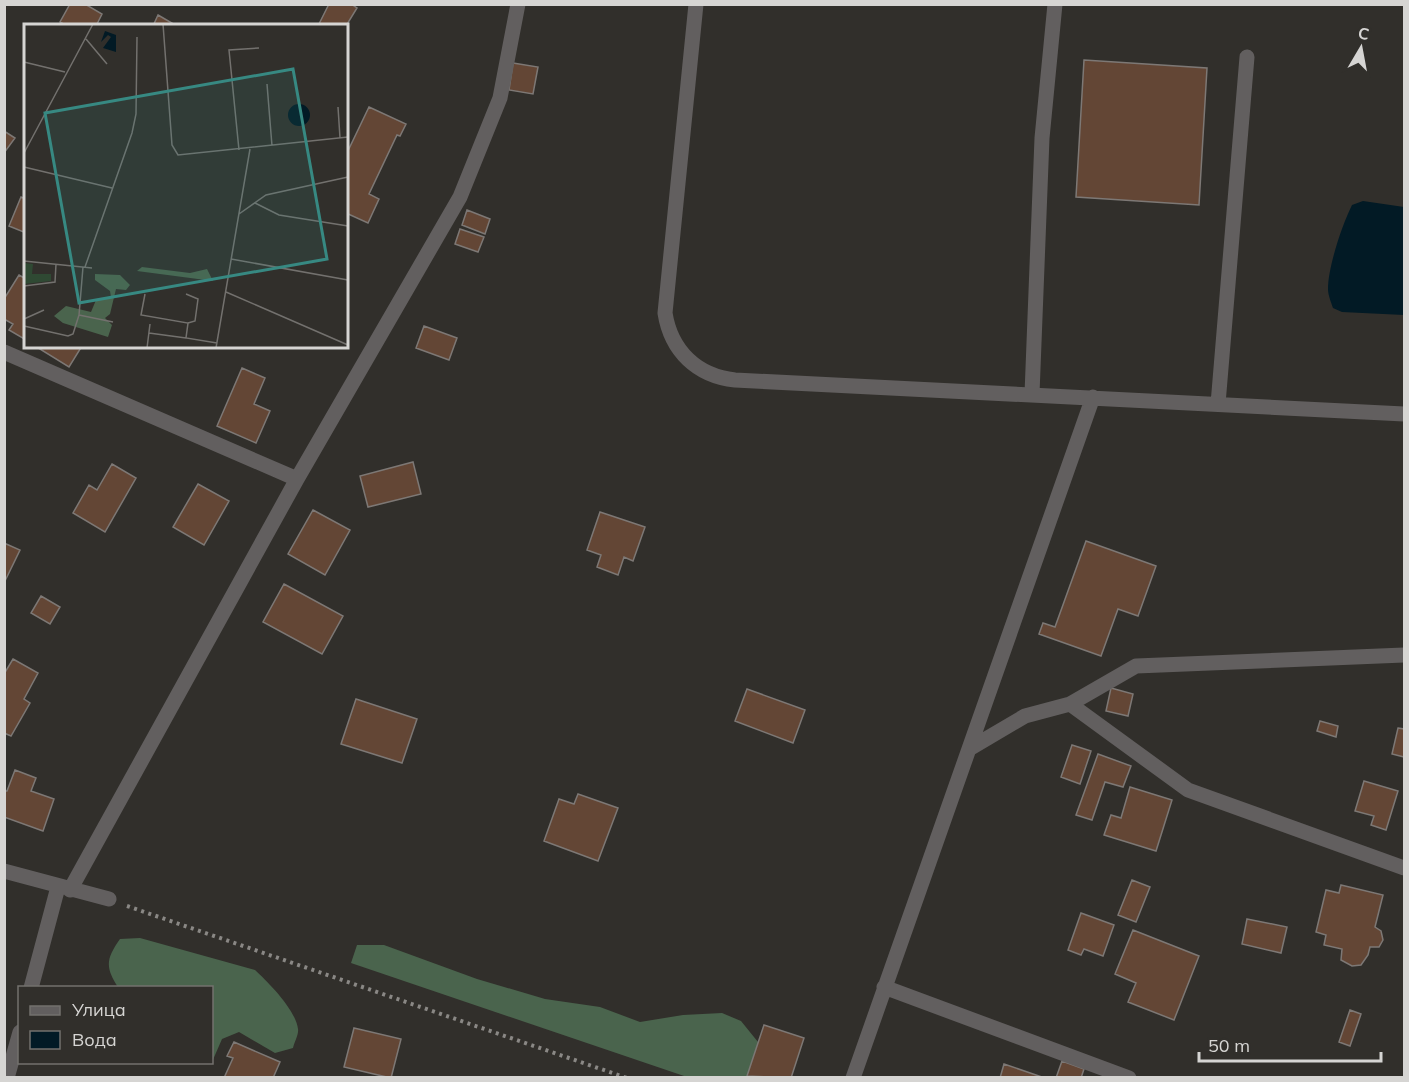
<svg xmlns="http://www.w3.org/2000/svg" width="1409" height="1082" viewBox="0 0 1409 1082" font-family="Mulish,sans-serif">
<style>
.forest{fill:#4a644d}
.water{fill:#021a25}
.building{fill:#634635;stroke:#7d7875;stroke-width:1.5}
.lines{fill:none;stroke-linecap:round;stroke-linejoin:round}
.path{stroke:#8a8885;stroke-width:4;stroke-dasharray:3 4.5;stroke-linecap:butt}
.minor{stroke:#625f5f;stroke-width:15}
.inset-road{fill:none;stroke:#73716e;stroke-width:1.5}
.view{fill:#378982;fill-opacity:0.15;stroke:#378982;stroke-width:3}
.inset-edge{fill:none;stroke:#d6d5d3;stroke-width:3}
</style>
<rect width="100%" height="100%" fill="#312f2b"/>
<!-- forest -->
<path class="forest" d="M140,938l115,32c13,12 41,40 43,59 1,5 -4,14 -5,19l-18,5 -36,-21 -17,7 -10,23v-74l-94,-1c-13,-20 -12,-28 2,-48z
M357,945h27l93,34 68,20 55,8 40,15 43,-7 39,-2 19,8 17,21v35h-71l-336,-114z"/>
<!-- water -->
<path class="water" d="M1363,201l41,6v108l-62,-3 -9,-4c-2,-6 -5,-13 -5,-19 0,-22 14,-64 24,-84z"/>
<!-- building -->
<path class="building" d="M70,4h15l17,10 -6,12h-29l-7,-4z
M329,4h22l6,4 -11,18h-28z
M158,15l19,11h-24z
M1084,60l123,8 -8,137 -123,-8z
M513,63l25,4 -5,27 -24,-4z
M369,107l37,17 -6,12 -3,-1 -28,59 10,5 -11,24 -22,-10v-58z
M4,131l11,7 -11,15z
M21,197l5,2v34l-17,-7z
M467,210l23,9 -5,15 -23,-9z
M460,229l24,8 -6,15 -23,-8z
M19,275l7,4v61l-17,-10 4,-6 -9,-5v-20z
M424,326l33,12 -8,22 -33,-12z
M35,346h47l-13,21z
M242,368l23,10 -11,26 16,7 -14,32 -39,-17z
M413,462l8,32 -53,13 -8,-31z
M112,464l24,14 -31,54 -32,-19 16,-28 8,5z
M198,484l31,17 -25,44 -31,-18z
M313,510l37,20 -25,45 -37,-21z
M600,512l45,15 -12,34 -9,-4 -6,18 -21,-8 4,-12 -14,-5z
M1086,541l70,25 -18,50 -20,-7 -17,47 -62,-22 4,-11 12,4z
M4,543l16,7 -16,33z
M284,584l59,32 -21,38 -59,-32z
M41,596l19,11 -10,17 -19,-11z
M13,659l25,14 -14,26 6,4 -19,33 -7,-3v-59z
M1111,688l22,6 -5,22 -22,-5z
M747,689l58,21 -12,33 -58,-22z
M356,699l61,20 -15,44 -61,-19z
M1320,721l18,5 -2,11 -19,-6z
M1398,728l6,1v28l-12,-3z
M1072,745l19,6 -11,33 -19,-7z
M1098,754l33,12 -8,21 -18,-5 -13,38 -16,-5z
M15,770l21,8 -5,13 23,8 -11,32 -39,-14v-26h3z
M1364,781l34,10 -12,39 -15,-5 3,-9 -19,-5z
M1130,787l42,13 -16,51 -52,-16 7,-20 10,3z
M578,794l40,14 -20,53 -54,-20 15,-42 15,5z
M1132,880l18,7 -14,35 -18,-7z
M1341,885l42,10 -8,32 6,4 2,9 -4,7h-9l-2,8 -7,10 -9,1 -11,-6 1,-11 -18,-4 2,-10 -10,-3 10,-42 13,3z
M1081,913l33,12 -11,31 -19,-7 -3,6 -13,-5z
M1247,919l40,8 -6,26 -39,-9z
M1133,930l66,26 -25,64 -46,-18 8,-19 -21,-9z
M1350,1010l11,4 -11,32 -11,-4z
M764,1025l40,13 -13,40 -44,-2z
M354,1028l47,11 -10,39 -47,-11z
M234,1042l46,20 -7,16h-49l9,-20 -6,-2z
M1062,1061l22,8 -3,9h-25z
M1004,1064l38,13v1h-42z"/>
<g class="lines">
<!-- path -->
<path class="path" d="M127,906l500,172"/>
<!-- minor -->
<path class="minor" d="M696,4l-31,309c6,38 32,63 70,67l669,34
M4,352l293,127
M1032,394l10,-256 13,-134
M1218,404l29,-347
M1070,704l118,86 216,78
M969,749l56,-33 45,-12 66,-38 268,-11
M4,871l105,28
M70,890l227,-411 163,-282 40,-99 18,-94
M884,987l245,91
M31,988l27,-101
M7,1078l13,-46
M853,1078l240,-681"/>
</g>
<!-- overview -->
<g transform="translate(24 24)">
<rect width="324" height="324" fill="#312f2b"/>
<path d="M0,239l9,1 -1,10h19v7l-27,3z" fill="#2f4933"/>
<path d="M118,243l48,6 17,-4 6,12 -76,-10zM71,250l25,1 10,10 -4,5 -10,-1 -6,25 -5,4 7,7 -4,12 -45,-14 -9,-7 12,-10 25,6 5,-12 15,-3 -1,-6 -15,-11z" fill="#4a644d"/>
<path d="M81,7l11,4v17l-13,-4 8,-11 -3,-2 -7,7zM264 91a11 11 0 1 1 22 0a11 11 0 1 1-22 0Z" fill="#021a25"/>
<path class="inset-road" d="M139,0l9,121 6,10 170,-18M62,15l21,25M0,38l41,10M243,60l5,62M314,83l2,31M215,126l-10,-100 30,-2M0,129l69,-129M0,143l88,21M231,179l24,12 69,11M215,190l27,-19 82,-18M207,235l117,21M0,237l68,7M61,243l47,-134 4,-19 1,-77M0,262l31,-4 1,-18M202,268l122,53M121,270l-4,21 47,8 -2,15 31,5M162,270l12,5 -3,22 -7,2M55,291l34,7M0,295l20,-9M0,302l44,10 5,-2 6,-19 4,-48M125,309l37,5M123,324l3,-24M192,324l34,-199"/>
<path class="view" d="M269,45l34,190 -248,44 -34,-190z"/>
<rect width="324" height="324" class="inset-edge"/>
</g>
<!-- border -->
<rect width="1409" height="1082" fill="none" stroke="#d6d5d3" stroke-width="12"/>
<!-- legend -->
<rect x="18" y="986" width="195" height="78" fill="#312f2b" stroke="#73716e" stroke-width="1.5"/>
<rect x="30" y="1006" width="30" height="9" fill="#625f5f" stroke="#73716e" stroke-width="1.5"/>
<text x="72" y="1016" font-size="18" fill="#d6d5d3">Улица</text>
<rect x="30" y="1031" width="30" height="18" fill="#021a25" stroke="#73716e" stroke-width="1.5"/>
<text x="72" y="1046" font-size="18" fill="#d6d5d3">Вода</text>
<!-- north arrow -->
<g transform="translate(1361 48) rotate(10)" stroke="#312f2b" stroke-width="4.5" paint-order="stroke">
<path d="M0-4.5L10 22L0 15L-10 22Z" fill="#d6d5d3"/>
<text y="-9" font-size="16" font-weight="bold" text-anchor="middle" fill="#d6d5d3">С</text>
</g>
<!-- scale -->
<path d="M1199 1052v9h182v-9" fill="none" stroke="#d6d5d3" stroke-width="3"/>
<text x="1208" y="1052" font-size="18" fill="#d6d5d3" stroke="#312f2b" stroke-width="4.5" paint-order="stroke">50 m</text>
</svg>
